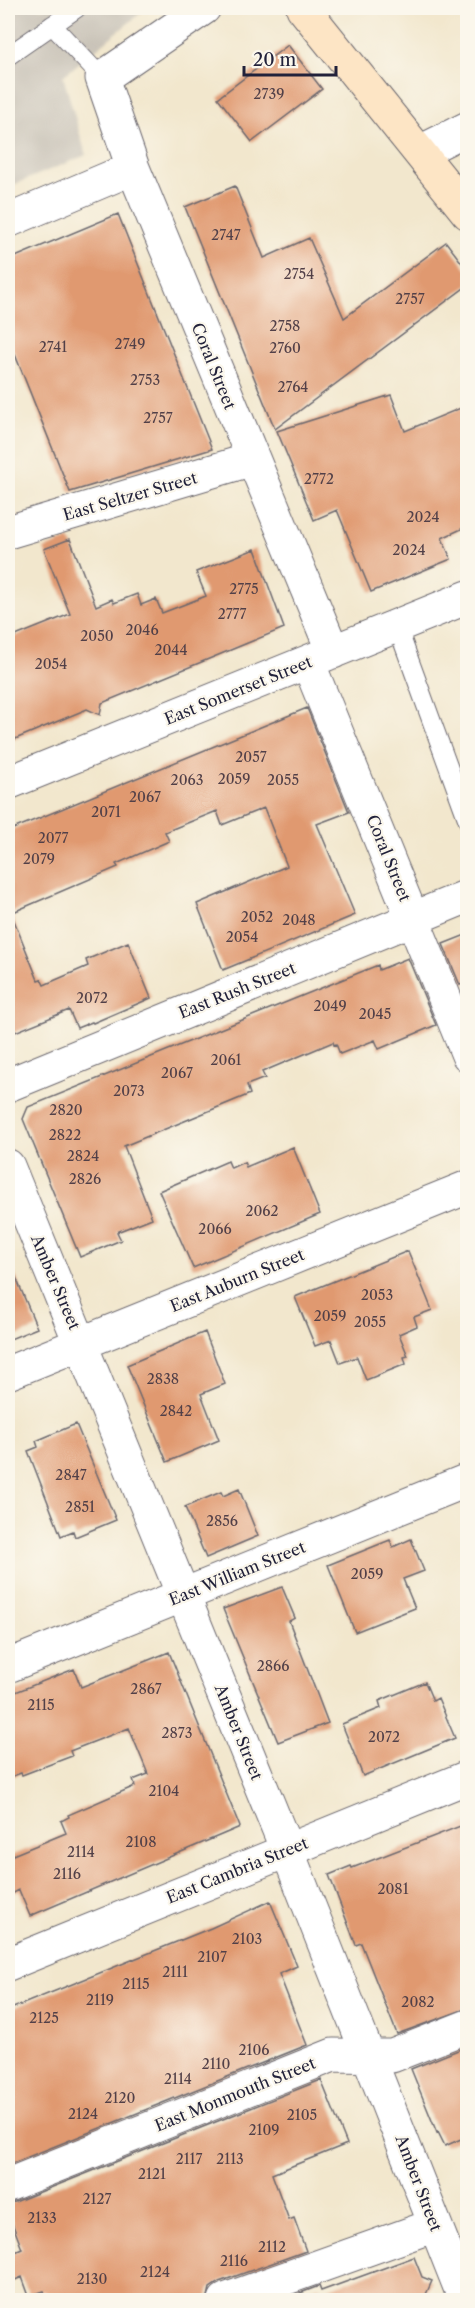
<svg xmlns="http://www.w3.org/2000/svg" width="475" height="2308" viewBox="0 0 475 2308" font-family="'Libre Caslon Text',serif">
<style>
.industrial{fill:#c9c3b8}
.building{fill:#e0996f}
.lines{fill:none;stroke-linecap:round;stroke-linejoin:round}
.lane-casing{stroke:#6b676e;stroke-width:20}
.street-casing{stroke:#6b676e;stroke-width:35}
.secondary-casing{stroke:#6b676e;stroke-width:35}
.lane{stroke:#fff;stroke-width:18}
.street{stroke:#fff;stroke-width:33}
.secondary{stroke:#fde5c5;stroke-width:33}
.labels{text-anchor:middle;stroke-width:4.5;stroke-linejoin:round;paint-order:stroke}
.number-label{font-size:14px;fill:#524048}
.street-label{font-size:16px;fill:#22223b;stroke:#fbf7ec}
</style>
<rect width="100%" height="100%" fill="#fbf7ec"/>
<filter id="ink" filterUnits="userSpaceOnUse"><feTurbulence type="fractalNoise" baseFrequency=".0167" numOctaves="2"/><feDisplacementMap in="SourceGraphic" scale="12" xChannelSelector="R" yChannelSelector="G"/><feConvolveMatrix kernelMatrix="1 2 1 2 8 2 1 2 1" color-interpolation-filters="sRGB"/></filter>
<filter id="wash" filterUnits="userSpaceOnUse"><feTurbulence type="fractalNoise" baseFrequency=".008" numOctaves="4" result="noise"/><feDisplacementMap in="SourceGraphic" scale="24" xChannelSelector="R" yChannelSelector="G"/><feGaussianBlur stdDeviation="1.35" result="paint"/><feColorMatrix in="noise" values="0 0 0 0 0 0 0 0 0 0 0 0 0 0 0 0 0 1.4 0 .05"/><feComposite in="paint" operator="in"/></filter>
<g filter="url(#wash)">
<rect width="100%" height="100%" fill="#f2e7cd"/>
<!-- industrial -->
<path class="industrial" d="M8,8h139l-84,68 23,79 -78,32z"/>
<g id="blocks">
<!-- building -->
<path class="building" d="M288,45l34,44 -70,53 -34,-44z
M235,186l29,72 45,-20 35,80 102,-76 22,29v14l-193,144 -90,-222z
M118,214l94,235 -142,43 -62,-155v-77z
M391,395l14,36 63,-26v121l-26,12 9,21 -80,33 -34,-82 -23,10 -37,-89z
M70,539l26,67 16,-7 2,4 23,-9 4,11 15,-6 6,14 44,-17 -10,-24 59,-23 29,79 -182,75 -2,12 -13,-6 -79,33v-103l62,-25 -26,-65z
M307,708l42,104 -32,12 38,91 -132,55 -26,-66 90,-38 -23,-58 -42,17 -5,-14 -52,21 4,9 -53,23 2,3 -107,46 27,67 3,-1 3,6 44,-19 -2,-6 42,-18 23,56 -58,25 -1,-1 -15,6 -8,-18 -61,25v-204z
M468,934v48l-8,3 -17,-41z
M408,958l28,67 -57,24 -4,-9 -35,14 -4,-10 -2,1 -1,-3 -71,30 3,6 -18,7 3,9 -126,52 28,72 -35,14 4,8 -41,17 -57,-138 5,-12 350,-142 1,5z
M293,1147l27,67 -127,54 -34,-77 69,-30 3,7 13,-6 2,5z
M408,1251l24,59 -18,7 3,9 -18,8 9,22 -4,1 2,7 -40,16 -9,-23 -17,6 -9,-23 -16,6 -20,-49z
M8,1258l29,70 -29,12z
M205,1332l20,52 -24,10 18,46 -52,22 -40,-97z
M76,1424l40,96 -41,17 -2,-6 -12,5 -33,-85 10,-4 -2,-6z
M239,1489l19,47 -52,22 -21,-51 36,-15 2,4z
M411,1539l13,32 -21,8 12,29 -60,24 -27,-67 62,-25 3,7z
M282,1587l13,31 -6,3 39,102 -50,19 -55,-133z
M169,1652l71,175 -210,89 -11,-26 -11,6v-39l58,-24 -5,-12 8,-4 -1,-2 67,-29 -2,-6 15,-6 -19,-46 -59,23 2,5 -50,19 -1,-2 -13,5v-83l66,-26 7,18z
M425,1682l8,19 5,-3 17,40 -92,38 -21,-52 39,-16 -2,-7z
M468,1823v185l-71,26 -36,-91 -5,2 -27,-70 22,-9 1,2z
M270,1901l27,65 -18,8 28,71 -299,120v-155l203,-82z
M468,2046v90l-23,10 -7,-14 -1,1 -26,-64z
M321,2080l26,64 -75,30 17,46 5,-2 12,33 -87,31 -9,6 -3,13h-159l-4,-10 -15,5 -7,-19 -14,6v-28l14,-6 -14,-37v-9l7,-1z
M414,2257l8,20 10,4 -9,20h-144l40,-15 2,5z"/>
</g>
</g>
<g filter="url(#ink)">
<use href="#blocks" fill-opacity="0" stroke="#6b676e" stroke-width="1.5"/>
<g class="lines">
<defs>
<path id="lane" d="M52,25l50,53
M8,56l69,-48
M397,626l71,195"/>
<path id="street" d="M204,8l-102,70 31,90 200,484
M420,152l48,-24
M8,221l125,-53
M8,532l245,-73
M308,662l160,393
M8,783l460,-186
M8,1085l460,-189
M8,1166l279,684 178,450
M8,1373l460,-186
M8,1666l460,-186
M8,1964l460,-187
M8,2185l325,-130 59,1 76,-30
M225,2300l210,-75"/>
<path id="secondary" d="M303,8l165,205"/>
</defs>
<!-- lane casing -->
<use href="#lane" class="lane-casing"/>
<!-- street casing -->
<use href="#street" class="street-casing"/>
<!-- secondary casing -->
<use href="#secondary" class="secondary-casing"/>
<!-- lane -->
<use href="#lane" class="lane"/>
<!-- street -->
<use href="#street" class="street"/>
<!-- secondary -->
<use href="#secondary" class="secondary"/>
</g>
</g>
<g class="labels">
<!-- number labels -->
<g class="number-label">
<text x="269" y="99">2739</text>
<text x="226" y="240">2747</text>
<text x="299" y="279">2754</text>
<text x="410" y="304">2757</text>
<text x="285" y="331">2758</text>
<text x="130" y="349">2749</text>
<text x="53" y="352">2741</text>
<text x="285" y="353">2760</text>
<text x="145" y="385">2753</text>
<text x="293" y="392">2764</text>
<text x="158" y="423">2757</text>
<text x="319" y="484">2772</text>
<text x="423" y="522">2024</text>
<text x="409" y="555">2024</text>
<text x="244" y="594">2775</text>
<text x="232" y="619">2777</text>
<text x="142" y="635">2046</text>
<text x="97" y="641">2050</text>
<text x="171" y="655">2044</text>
<text x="51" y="669">2054</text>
<text x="251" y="762">2057</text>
<text x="234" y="784">2059</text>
<text x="187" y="785">2063</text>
<text x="283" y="785">2055</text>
<text x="145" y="802">2067</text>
<text x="106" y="817">2071</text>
<text x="53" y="843">2077</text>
<text x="39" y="864">2079</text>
<text x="257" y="922">2052</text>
<text x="299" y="925">2048</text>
<text x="242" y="942">2054</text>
<text x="92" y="1003">2072</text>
<text x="330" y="1011">2049</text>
<text x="375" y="1019">2045</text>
<text x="226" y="1065">2061</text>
<text x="177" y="1078">2067</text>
<text x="129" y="1096">2073</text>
<text x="66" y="1115">2820</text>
<text x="65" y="1140">2822</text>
<text x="83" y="1161">2824</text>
<text x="85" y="1184">2826</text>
<text x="262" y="1216">2062</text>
<text x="215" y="1234">2066</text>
<text x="377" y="1300">2053</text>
<text x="330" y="1321">2059</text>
<text x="370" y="1327">2055</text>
<text x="163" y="1384">2838</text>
<text x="176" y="1416">2842</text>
<text x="71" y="1480">2847</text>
<text x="80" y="1512">2851</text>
<text x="222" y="1526">2856</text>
<text x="367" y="1579">2059</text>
<text x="273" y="1671">2866</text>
<text x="146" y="1694">2867</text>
<text x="41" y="1710">2115</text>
<text x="177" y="1738">2873</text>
<text x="384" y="1742">2072</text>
<text x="164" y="1796">2104</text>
<text x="141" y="1847">2108</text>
<text x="81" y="1857">2114</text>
<text x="67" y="1879">2116</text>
<text x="393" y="1894">2081</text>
<text x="247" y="1944">2103</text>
<text x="212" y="1962">2107</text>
<text x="175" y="1977">2111</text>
<text x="136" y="1989">2115</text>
<text x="100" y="2005">2119</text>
<text x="418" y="2007">2082</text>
<text x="44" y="2023">2125</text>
<text x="254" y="2055">2106</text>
<text x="216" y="2069">2110</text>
<text x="178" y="2084">2114</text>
<text x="120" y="2103">2120</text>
<text x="83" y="2119">2124</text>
<text x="302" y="2120">2105</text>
<text x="264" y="2135">2109</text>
<text x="189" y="2164">2117</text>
<text x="230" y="2164">2113</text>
<text x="152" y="2179">2121</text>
<text x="97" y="2204">2127</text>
<text x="42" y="2223">2133</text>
<text x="272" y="2252">2112</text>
<text x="234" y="2266">2116</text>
<text x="155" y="2277">2124</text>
<text x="92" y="2284">2130</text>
</g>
<!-- street labels -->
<g class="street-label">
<text transform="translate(214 366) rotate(68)" y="6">Coral Street</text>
<text transform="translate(130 496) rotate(-16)" y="6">East Seltzer Street</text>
<text transform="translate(238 690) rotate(-22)" y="6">East Somerset Street</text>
<text transform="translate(389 858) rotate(68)" y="6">Coral Street</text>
<text transform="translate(237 990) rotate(-22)" y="6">East Rush Street</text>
<text transform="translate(237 1280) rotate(-22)" y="6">East Auburn Street</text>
<text transform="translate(56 1282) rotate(67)" y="6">Amber Street</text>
<text transform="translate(237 1573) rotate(-22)" y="6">East William Street</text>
<text transform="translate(239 1732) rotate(68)" y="6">Amber Street</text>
<text transform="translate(237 1870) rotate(-22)" y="6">East Cambria Street</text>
<text transform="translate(235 2094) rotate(-22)" y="6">East Monmouth Street</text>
<text transform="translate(419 2183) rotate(69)" y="6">Amber Street</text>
</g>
</g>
<!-- margin -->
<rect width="475" height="2308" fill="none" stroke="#fbf7ec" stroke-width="30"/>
<!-- scale -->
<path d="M244 66v9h92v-9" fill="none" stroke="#22223b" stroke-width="3"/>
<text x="253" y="66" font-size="18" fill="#22223b" stroke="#fbf7ec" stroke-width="4.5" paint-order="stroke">20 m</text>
</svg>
